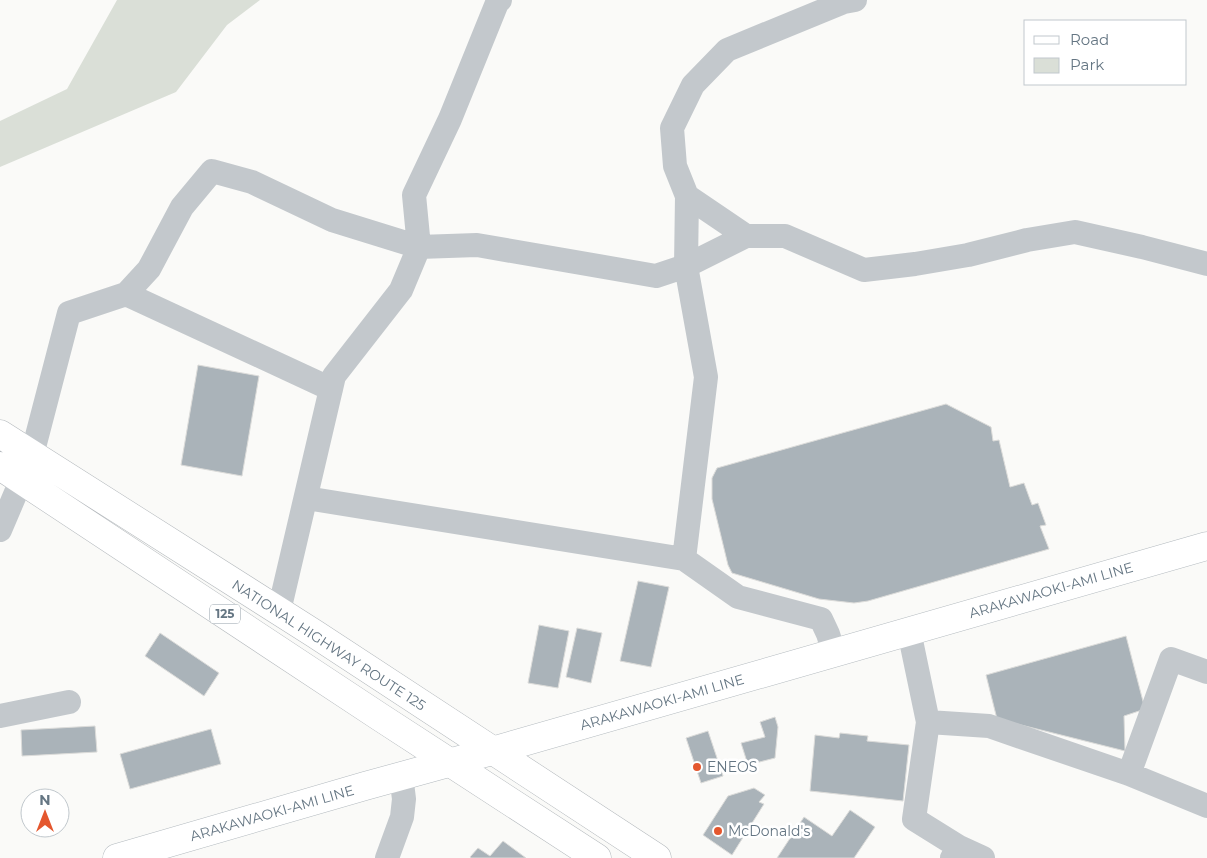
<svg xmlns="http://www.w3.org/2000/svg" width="1207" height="858" viewBox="0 0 1207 858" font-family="Montserrat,sans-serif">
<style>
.green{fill:#dadfd7}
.building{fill:#aab3b9;stroke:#dcdcda}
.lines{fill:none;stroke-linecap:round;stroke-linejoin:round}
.secondary-casing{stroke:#b3babf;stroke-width:29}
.trunk-casing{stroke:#b4b9bd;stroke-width:29}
.minor{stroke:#c3c8cc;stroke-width:24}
.secondary{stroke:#fff;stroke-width:28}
.trunk{stroke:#fff;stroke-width:28}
.poi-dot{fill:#e4572e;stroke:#fff;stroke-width:2}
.labels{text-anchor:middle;stroke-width:5;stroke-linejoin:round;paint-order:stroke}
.shield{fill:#fff;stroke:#939fa8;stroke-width:1}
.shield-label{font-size:12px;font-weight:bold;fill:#657683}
.street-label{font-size:14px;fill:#657683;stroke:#fff}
.poi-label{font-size:14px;fill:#657683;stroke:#fff;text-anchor:start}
</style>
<rect width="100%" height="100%" fill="#fafaf8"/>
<!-- green -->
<path class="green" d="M117,0h143l-33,25 -51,67 -176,75v-46l67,-32z"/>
<!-- building -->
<path class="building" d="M198,365l61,11 -17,100 -61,-11z
M946,404l45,23 2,14 6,-1 11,47 14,-4 8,22 6,-2 8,22 -6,1 9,23 -181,52 -14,2 -35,-4 -87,-26 -4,-8 -16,-66v-21l5,-10z
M638,581l31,6 -18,80 -31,-6z
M539,625l30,6 -11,57 -30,-5z
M577,628l25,5 -11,50 -25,-6z
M160,633l59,40 -15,23 -59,-40z
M1126,636l19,73 -21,7 1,35 -128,-32 -11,-44z
M775,717l3,10 -3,31 -27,7 -7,-22 24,-6 -5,-15z
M95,726l2,26 -75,4 -1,-26z
M211,729l10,35 -91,25 -10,-35z
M708,731l15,45 -22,7 -15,-45z
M840,733l28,3 -1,5 42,4 -6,56 -93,-10 5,-56 24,3z
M754,788l11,7 -6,7 5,2 -32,51 -29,-20 25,-39z
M850,810l25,17 -21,31h-77l27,-41 28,19z
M503,841l23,17h-55l-1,-1 8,-9 12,8z"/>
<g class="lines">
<defs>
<path id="secondary" d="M117,858l248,-72 127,-35 715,-205"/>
<path id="trunk" d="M0,434l315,200 342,224
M0,466l380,251 217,141"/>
</defs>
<!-- secondary casing -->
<use href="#secondary" class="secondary-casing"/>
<!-- trunk casing -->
<use href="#trunk" class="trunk-casing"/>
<!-- minor -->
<path class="minor" d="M687,196l59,40
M126,294l205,95
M306,498l378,61
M0,530l32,-75 37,-142 57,-19 23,-25 33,-62 30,-36 40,11 80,38 87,27 58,-2 179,31 30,-10 60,-30h39l79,34 51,-6 53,-9 59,-15 48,-8 67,15 65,17
M279,611l55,-235 67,-86 18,-43 -5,-52 36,-76 47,-116 3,-3
M909,631l19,91 61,4 140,48 78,32
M834,653l-6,-19 -7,-15 -83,-22 -54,-38 22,-182 -20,-111 1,-70 -12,-30 -3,-38 21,-43 34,-35 117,-48 11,-2
M0,716l69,-14
M928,722l-14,97 45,28
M1129,774l42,-115 36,13
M387,858l15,-41 2,-18 -3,-24
M952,858l7,-11 24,11"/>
<!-- secondary -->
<use href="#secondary" class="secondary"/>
<!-- trunk -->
<use href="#trunk" class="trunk"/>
</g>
<!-- markers -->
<g class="poi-dot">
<circle cx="697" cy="767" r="5"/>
<circle cx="718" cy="831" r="5"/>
</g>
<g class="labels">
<!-- shield labels -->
<rect class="shield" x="210" y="604.5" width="30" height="19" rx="4"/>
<g class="shield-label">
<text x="225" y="618">125</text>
</g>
<!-- street labels -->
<g class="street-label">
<text transform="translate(1051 590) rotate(-16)" y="5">ARAKAWAOKI-AMI LINE</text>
<text transform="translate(329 645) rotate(33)" y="5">NATIONAL HIGHWAY ROUTE 125</text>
<text transform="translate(662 702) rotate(-16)" y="5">ARAKAWAOKI-AMI LINE</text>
<text transform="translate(272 813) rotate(-16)" y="5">ARAKAWAOKI-AMI LINE</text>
</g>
<!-- poi labels -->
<g class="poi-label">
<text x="707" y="772">ENEOS</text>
<text x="728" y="836">McDonald's</text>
</g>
</g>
<!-- legend -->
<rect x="1024" y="20" width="162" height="65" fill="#ffffff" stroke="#c1c8cd"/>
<rect x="1034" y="36" width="25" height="8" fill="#ffffff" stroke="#c1c8cd"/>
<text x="1070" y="45" font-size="15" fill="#657683">Road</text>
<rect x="1034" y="58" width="25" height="15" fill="#dadfd7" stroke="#c1c8cd"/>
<text x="1070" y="70" font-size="15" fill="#657683">Park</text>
<!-- north arrow -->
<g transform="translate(45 813)"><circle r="24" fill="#ffffff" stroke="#c1c8cd"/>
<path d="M0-4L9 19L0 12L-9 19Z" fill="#e4572e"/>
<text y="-8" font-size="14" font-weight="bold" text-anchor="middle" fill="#657683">N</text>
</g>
</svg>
